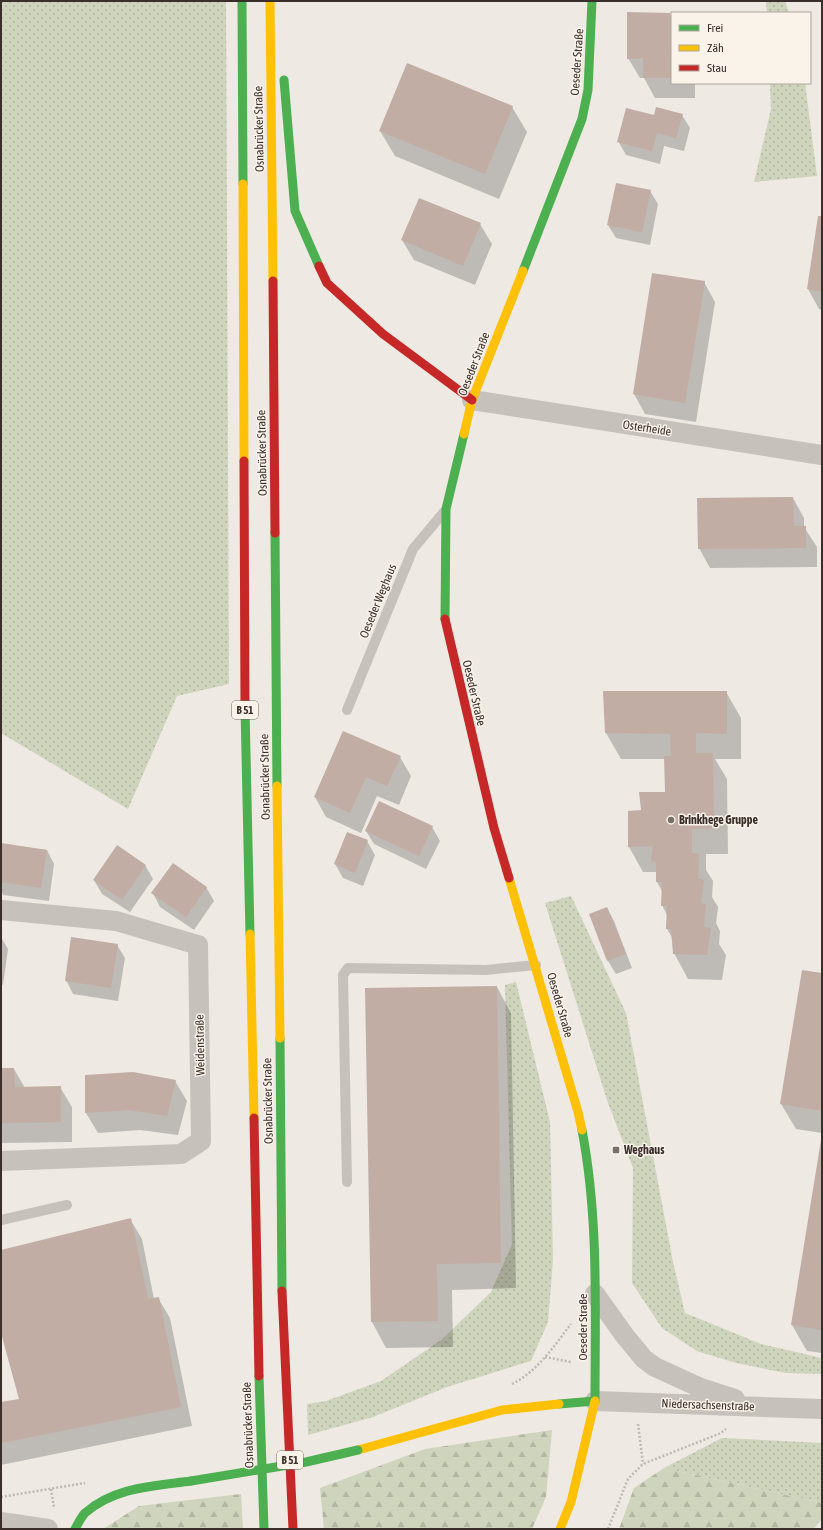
<svg xmlns="http://www.w3.org/2000/svg" width="823" height="1530" viewBox="0 0 823 1530" font-family="'Asap Condensed',sans-serif">
<style>
.grass{fill:url(#grass-dots)}
.forest{fill:url(#forest-firs)}
.shadow{fill:#0003}
.building{fill:#c1ada4}
.lines{fill:none;stroke-linecap:round;stroke-linejoin:round}
.path{stroke:#c0b9b3;stroke-width:2.5;stroke-dasharray:2 2;stroke-linecap:butt}
.lane{stroke:#c7c1bb;stroke-width:10}
.street{stroke:#c7c1bb;stroke-width:20}
.fast{stroke:#4caf50;stroke-width:9}
.slow{stroke:#ffc107;stroke-width:9}
.jam{stroke:#c62828;stroke-width:9}
.fast-bridge{stroke:#4caf50;stroke-width:9}
.poi-dot{fill:#786f6a;stroke:#faf3ea;stroke-width:1.5}
.labels{text-anchor:middle;stroke-width:3;stroke-linejoin:round;paint-order:stroke}
.shield{fill:#faf3ea;stroke:#736963;stroke-width:1}
.shield-label{font-size:11px;font-weight:bold;fill:#392e29}
.street-label{font-size:12px;fill:#392e29;stroke:#faf3ea}
.poi-label{font-size:12px;font-weight:bold;fill:#392e29;stroke:#faf3ea;text-anchor:start}
</style>
<defs>
<pattern id="grass-dots" width="8" height="8" patternUnits="userSpaceOnUse"><rect width="8" height="8" fill="#cfd4bc"/><path d="M2 2h.1M6 6h.1" fill="none" stroke="#b2b6a2" stroke-width="1.8" stroke-linecap="round"/></pattern>
<pattern id="forest-firs" width="22" height="20" patternUnits="userSpaceOnUse"><rect width="22" height="20" fill="#cfd4bc"/><path d="M5 1l3.5 6h-7zM16 11l3.5 6h-7z" fill="#b2b6a2"/></pattern>
</defs>
<rect width="100%" height="100%" fill="#eee9e3"/>
<!-- grass -->
<path class="grass" d="M1,1h225l3,683 -52,12 -49,113 -127,-76z
M766,1h19l4,12h-22z
M770,83h35l12,93 -63,6 17,-73z
M571,896l55,117 47,249 12,51 76,31 61,14v16l-36,-1 -50,-10 -39,-12 -35,-23 -30,-45 1,-115 -25,-65 -63,-200z
M516,982l34,140 3,138 -5,62 -17,39 -84,26 -74,30 -65,18 -1,-31 19,-3 55,-20 60,-41 50,-48 21,-48 -7,-259z
M722,1438l100,5v60l-158,-35z"/>
<!-- forest -->
<path class="forest" d="M552,1430l-6,67 -14,32h-208l-4,-41 105,-39z
M664,1468l158,35v16l-9,10h-194l15,-41z
M241,1494l2,35h-140l36,-23z"/>
<!-- shadow -->
<path class="shadow" d="M468,1h19v1z
M670,14l2,3v66h23v15h-40l-11,-20h-4l-12,-20z
M512,107l15,25 -28,67 -104,-43 -15,-25z
M682,115l8,13 -6,23 -20,-5 -4,18 -34,-9 -8,-14 37,-24z
M650,191l8,13 -8,41 -34,-7 -8,-13z
M819,217h3v93l-3,-1 -11,-20z
M480,224l12,20 -17,41 -61,-25 -12,-20z
M653,274l51,8 11,20 -19,120 -51,-8 -11,-20z
M793,498l11,20v9l13,20v20l-107,1 -11,-20z
M726,692l15,26v41h-26l12,20 1,75h-22v16l7,11 -1,16 6,10 -2,16 4,8 -1,13 7,11 -4,25 -34,-1 -14,-26 -1,-14 -6,-10v-14l-5,-10v-14l-5,-9v-10h-14l-14,-25 13,-36 24,-18 -1,-34h-44l-15,-26z
M343,732l57,25 11,19 -12,29 -22,-9 -16,37 -35,-16 -11,-20z
M432,827l8,14 -14,28 -52,-25 -8,-13z
M367,841l8,14 -12,31 -20,-8 -8,-14z
M1,844l46,6 7,14 -5,37 -46,-6 -2,-4z
M145,865l8,14 -23,33 -28,-18 -8,-14z
M206,887l8,14 -20,29 -34,-23 -7,-14z
M607,908l7,13 18,47 -16,6 -8,-13z
M1,937l7,12 -5,36 -2,-1z
M117,945l8,13 -7,43 -45,-7 -7,-14z
M822,975v158l-26,-4 -15,-25z
M497,987l14,26 5,275 -64,2 1,57 -67,1 -14,-26 -6,-333z
M1,1069h13l11,19 35,-1 12,20v35l-71,1z
M175,1081l12,20 -9,34 -38,-5 -42,3 -12,-20z
M822,1141v212l-15,-2 -15,-26z
M130,1219l12,20 12,60 4,-1 12,20 22,108 -191,39v-62l20,-3 -20,-71v-78z"/>
<!-- building -->
<path class="building" d="M627,12l43,1v38h2v27h-29v-20l-16,1z
M407,63l106,43 -28,68 -106,-43z
M656,107l27,7 -7,24 -19,-5 -5,18 -35,-9 9,-34 28,7z
M616,183l35,7 -9,42 -35,-7z
M419,198l62,25 -18,43 -62,-26z
M818,216h4v76l-15,-3z
M652,273l53,8 -20,122 -52,-9z
M793,497l1,29h12v22l-108,1 -1,-51z
M603,691h124v43l-31,-1v20h17l1,75 -22,1v24l7,1 -1,24 6,2 -3,23 5,1 -2,23 7,1 -4,27 -34,-1 -2,-25h-5l1,-23h-6l1,-24h-6v-20l-5,-1 2,-15 -25,1v-36l13,-1 -2,-18h26l-1,-36h7l-1,-22 -65,-1z
M343,731l58,25 -14,30 -21,-9 -16,36 -36,-16z
M379,801l54,25 -14,30 -54,-25z
M347,832l21,8 -13,33 -21,-9z
M1,843l46,7 -6,38 -40,-6z
M117,845l29,20 -24,35 -29,-20z
M173,863l34,24 -21,30 -35,-24z
M607,907l19,47 -19,7 -18,-47z
M71,937l47,7 -7,44 -46,-7z
M802,970l20,3v138l-42,-7z
M497,986l4,277 -64,1 1,57 -67,1 -6,-334z
M1,1068h13l1,19 46,-1v36l-60,1z
M133,1072l43,8 -9,36 -39,-6 -43,3v-38z
M821,1140h1v190l-31,-5z
M131,1218l17,81 11,-2 22,110 -180,36v-41l18,-3 -18,-66v-83z"/>
<g class="lines">
<!-- path -->
<path class="path" d="M545,1357l26,5
M512,1384c26,-13 42,-38 59,-60
M638,1424l5,40
M51,1489l3,19
M1,1497l84,-14
M608,1529l20,-50 15,-15 78,-31 5,-4"/>
<!-- lane -->
<path class="lane" d="M347,710l66,-161 31,-37
M347,1182l-4,-207 5,-7 138,2 50,-5
M1,1220l66,-15"/>
<!-- street -->
<path class="street" d="M472,400l350,55
M1,910l115,11 82,24 3,196 -20,13 -180,7
M595,1294l30,42 19,23 11,8 46,21 34,11
M595,1401l227,8
M1,1522l47,7"/>
<!-- fast -->
<path class="fast" d="M242,1l1,183
M284,80l11,131 24,55
M523,271l59,-152 6,-29 4,-89
M275,533l2,253
M445,619l1,-110 18,-75
M245,709l5,225
M280,1038l2,253
M259,1376l5,153
M559,1404l36,-3c0,-90 4,-182 -13,-271
M75,1529c3,-5 6,-12 10,-16 29,-26 69,-27 106,-32"/>
<!-- slow -->
<path class="slow" d="M270,1l3,280
M243,184l1,277
M464,434l8,-34 51,-129
M277,786l3,252
M509,878l69,234 4,18
M250,934l4,184
M358,1450l144,-40 57,-6
M560,1529l11,-27 24,-101"/>
<!-- jam -->
<path class="jam" d="M319,266l8,17 56,51 89,66
M273,281l2,252
M244,461l1,248
M445,619l49,209 15,50
M254,1118l5,258
M282,1291l11,238"/>
<!-- fast-bridge -->
<path class="fast-bridge" d="M191,1481l115,-19 52,-12"/>
</g>
<!-- markers -->
<g class="poi-dot">
<circle cx="671" cy="820" r="4"/>
<rect x="612" y="1146" width="8" height="8" rx="2"/>
</g>
<g class="labels">
<!-- shield labels -->
<g class="shield">
<rect x="232" y="701" width="26" height="18" rx="3"/>
<rect x="277" y="1451" width="26" height="18" rx="3"/>
</g>
<g class="shield-label">
<text x="245" y="714">B 51</text>
<text x="290" y="1464">B 51</text>
</g>
<!-- street labels -->
<g class="street-label">
<text transform="translate(577 62) rotate(-86)" y="4">Oeseder Straße</text>
<text transform="translate(259 129) rotate(-91)" y="4">Osnabrücker Straße</text>
<text transform="translate(474 364) rotate(-69)" y="4">Oeseder Straße</text>
<text transform="translate(647 428) rotate(9)" y="4">Osterheide</text>
<text transform="translate(262 453) rotate(-91)" y="4">Osnabrücker Straße</text>
<text transform="translate(378 601) rotate(-68)" y="4">Oeseder Weghaus</text>
<text transform="translate(474 693) rotate(77)" y="4">Oeseder Straße</text>
<text transform="translate(265 777) rotate(-91)" y="4">Osnabrücker Straße</text>
<text transform="translate(560 1005) rotate(74)" y="4">Oeseder Straße</text>
<text transform="translate(200 1045) rotate(-91)" y="4">Weidenstraße</text>
<text transform="translate(268 1101) rotate(-91)" y="4">Osnabrücker Straße</text>
<text transform="translate(583 1327) rotate(-90)" y="4">Oeseder Straße</text>
<text transform="translate(708 1405) rotate(2)" y="4">Niedersachsenstraße</text>
<text transform="translate(248 1425) rotate(-92)" y="4">Osnabrücker Straße</text>
</g>
<!-- poi labels -->
<g class="poi-label">
<text x="679" y="824">Brinkhege Gruppe</text>
<text x="624" y="1154">Weghaus</text>
</g>
</g>
<!-- border -->
<rect width="823" height="1530" fill="none" stroke="#392e29" stroke-width="4"/>
<!-- legend -->
<rect x="671" y="12" width="140" height="72" fill="#faf3ea" stroke="#ada49d"/>
<rect x="679" y="25" width="20" height="6" fill="#4caf50" stroke="#ada49d"/>
<text x="707" y="32" font-size="12" fill="#392e29">Frei</text>
<rect x="679" y="45" width="20" height="6" fill="#ffc107" stroke="#ada49d"/>
<text x="707" y="52" font-size="12" fill="#392e29">Zäh</text>
<rect x="679" y="65" width="20" height="6" fill="#c62828" stroke="#ada49d"/>
<text x="707" y="72" font-size="12" fill="#392e29">Stau</text>
</svg>
